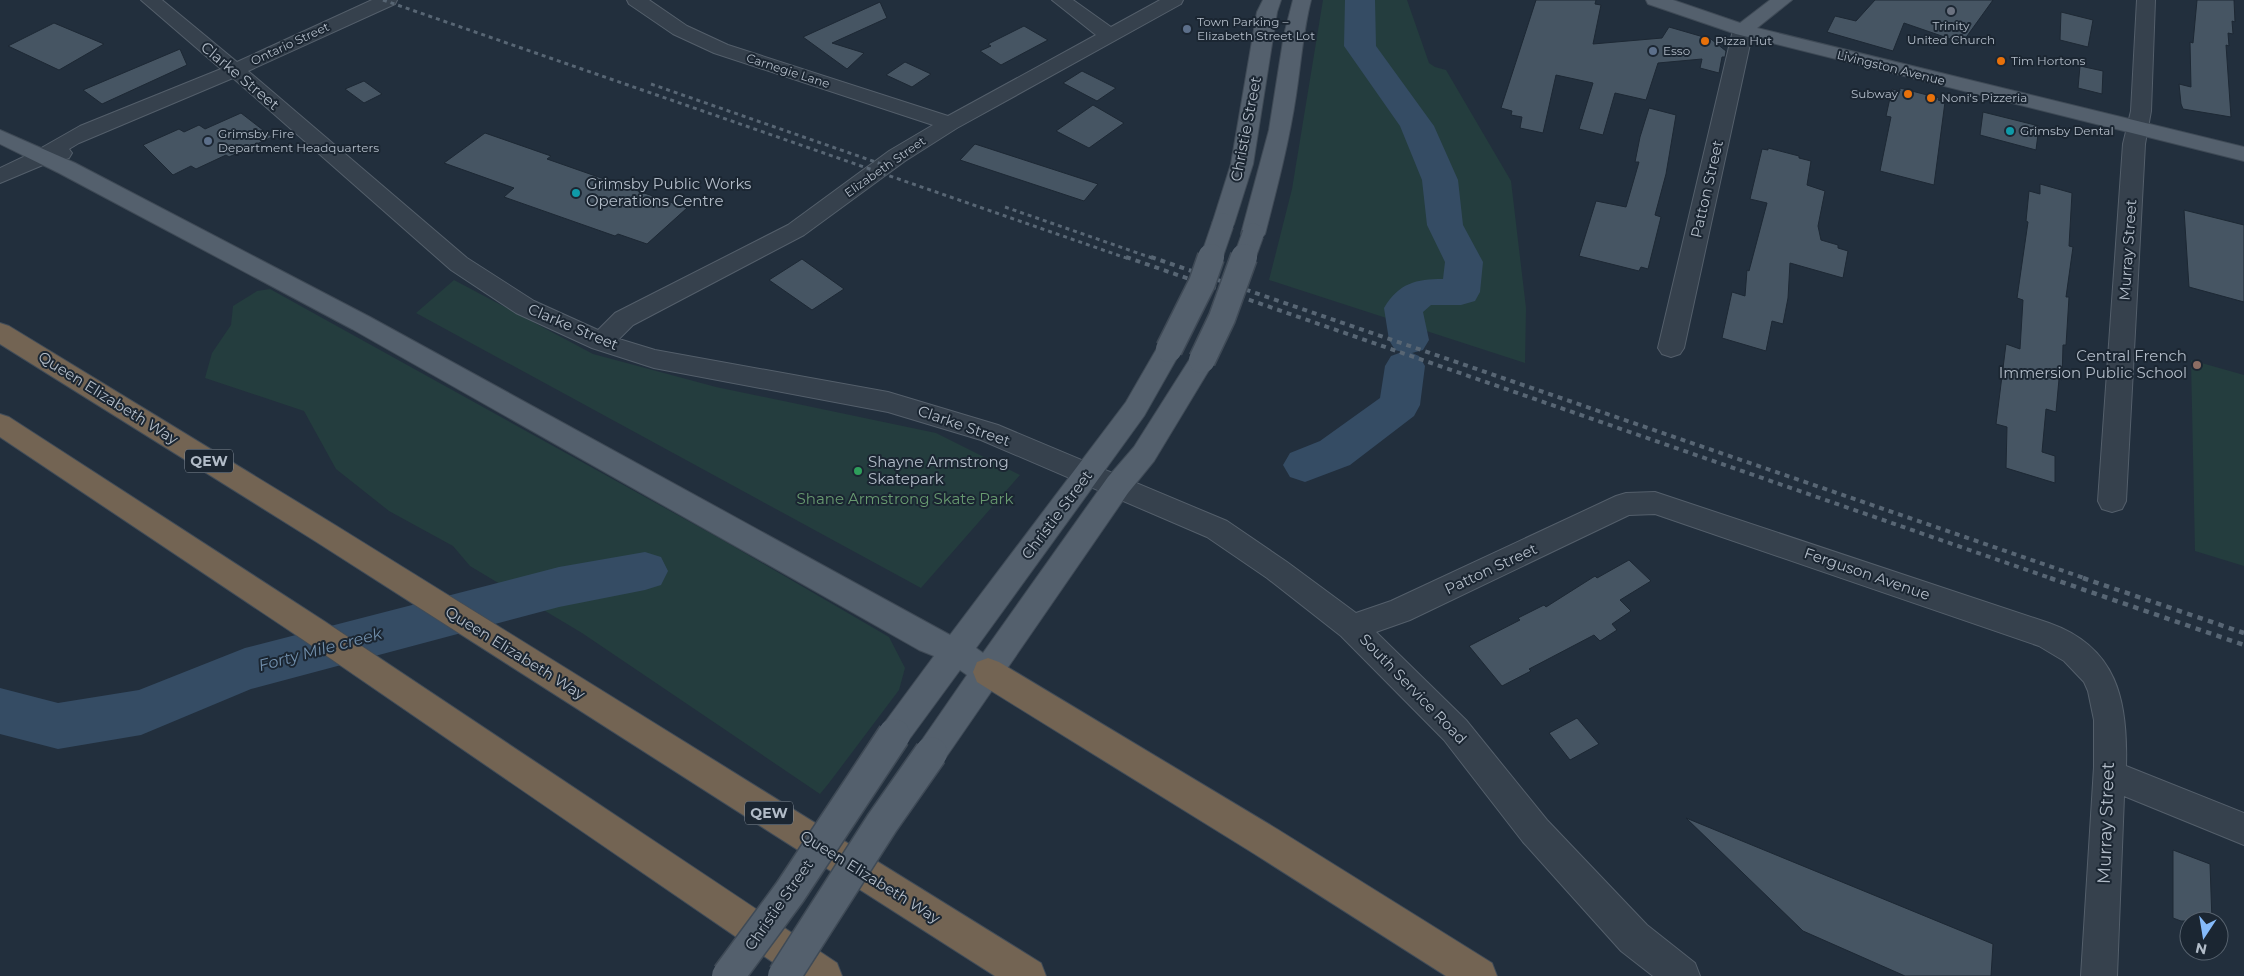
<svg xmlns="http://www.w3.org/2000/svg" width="2244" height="976" viewBox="0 0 2244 976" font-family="Montserrat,sans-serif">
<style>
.green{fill:#243d3e}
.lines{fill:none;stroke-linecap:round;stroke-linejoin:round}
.river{fill:#354c64;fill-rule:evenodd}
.building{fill:#465563;stroke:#1d2834}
.minor-casing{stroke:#545f6b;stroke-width:2}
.major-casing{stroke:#3f4a56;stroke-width:2}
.highway-casing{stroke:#414c58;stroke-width:2}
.minor{fill:#36414d;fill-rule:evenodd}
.major{fill:#54606d;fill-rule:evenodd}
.highway{fill:#736453;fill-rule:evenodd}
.rail-far2{stroke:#586674;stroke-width:3;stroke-dasharray:4 4;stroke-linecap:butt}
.rail-far1{stroke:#586674;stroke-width:4;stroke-dasharray:5 5;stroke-linecap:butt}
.rail{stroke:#586674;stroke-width:4.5;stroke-dasharray:5.5 5.5;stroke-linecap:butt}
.major-bridge-far2-casing{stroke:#3f4a56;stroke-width:23;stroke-linecap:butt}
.major-bridge-far1-casing{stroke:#3f4a56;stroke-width:29;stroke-linecap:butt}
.major-bridge-casing{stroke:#3f4a56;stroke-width:35;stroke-linecap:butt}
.major-bridge-far2{stroke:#54606d;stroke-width:21}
.major-bridge-far1{stroke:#54606d;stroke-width:26}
.major-bridge{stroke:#54606d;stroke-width:32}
.worship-dot{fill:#6b7280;stroke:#1b2632;stroke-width:2}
.service-dot{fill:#5c6f8a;stroke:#1b2632;stroke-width:2}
.food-dot{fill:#e8710a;stroke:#1b2632;stroke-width:2}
.culture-dot{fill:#0f9aa8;stroke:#1b2632;stroke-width:2}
.education-dot{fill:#8d6e63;stroke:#1b2632;stroke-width:2}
.leisure-dot{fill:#2e9e5b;stroke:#1b2632;stroke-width:2}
.labels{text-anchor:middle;stroke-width:4;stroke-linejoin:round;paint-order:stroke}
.far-poi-label{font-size:12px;fill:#b2bcc8;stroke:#1b2632;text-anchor:start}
.far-street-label{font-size:12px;fill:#b2bcc8;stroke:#1b2632}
.shield{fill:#1b2632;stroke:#858f9b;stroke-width:1}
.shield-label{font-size:14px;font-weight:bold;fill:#b2bcc8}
.street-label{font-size:15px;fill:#b2bcc8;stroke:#1b2632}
.poi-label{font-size:15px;fill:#b2bcc8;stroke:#1b2632;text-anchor:start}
.park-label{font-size:15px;fill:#689a70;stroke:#1b2632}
.water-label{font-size:16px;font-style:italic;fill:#718fac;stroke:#1b2632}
.near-street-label{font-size:18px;fill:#b2bcc8;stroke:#1b2632}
</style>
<rect width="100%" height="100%" fill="#222f3d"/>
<!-- green -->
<path class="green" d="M1323,0h84l22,63 6,4 11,3 65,111 15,127 -1,55 -256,-83 23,-91z
M454,280l139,74 123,33 220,46 84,42 -99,113 -505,-275z
M270,289l449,249 170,99 16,31 -6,22 -70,93 -9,11 -238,-161 -112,-67 -17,-20 -64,-35 -53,-42 -32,-58 -99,-33 7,-25 19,-28 2,-19 24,-15z
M2191,360l53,15v191l-49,-15z"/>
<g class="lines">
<!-- river -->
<path class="river" d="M1345,0h30l1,46 58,80 24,54 5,45 20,37 -3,30 -5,9 -14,4h-30l-8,7 6,28 -6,10 -11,3 7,3 6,10 -5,39 -6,11 -64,49 -45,17 -15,-5 -7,-12 7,-12 30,-12 60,-43 5,-32 6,-10 11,-4 -7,-2 -6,-10 -5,-32c15,-25 32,-29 59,-29l2,-17 -18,-37 -5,-45 -22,-54 -56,-80z
M645,552l16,5 7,14 -7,14 -16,5 -86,17 -308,82 -110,46 -83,14 -58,-15v-46l58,15 81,-13 106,-42 314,-81z"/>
</g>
<!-- building -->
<path class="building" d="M1536,0h60l-1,4 6,1 -8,39 69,-6 7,-11 38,11v-2l19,15 -1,6h-3l-3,16 -19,-5 2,-9 -44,4 -12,37 -31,-7 -12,42 -24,-6 14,-46 -37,-8 -13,58 -23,-5 2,-11 -11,-2 1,-4 -11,-3z
M1875,0h118l-31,43 -58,-20 -11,28 -66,-19 8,-16 21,5z
M2197,0h37l1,22 -3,-1 1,13 -5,-1 1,13 -3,-1 5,72 -48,-8 -2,-5 -2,-20 12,3 -1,-45 3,1z
M880,2l7,16 -55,25 32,10 -17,16 -44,-32z
M2061,12l32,8 -5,27 -28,-7z
M54,23l50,21 -45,26 -51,-24z
M1024,26l24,14 -47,25 -21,-14 11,-5 -3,-2z
M180,49l7,16 -85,39 -19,-14z
M905,62l26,12 -19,13 -26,-12z
M2080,66l23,5 -1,23 -24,-6z
M1082,71l34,17 -19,13 -34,-18z
M364,81l18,13 -18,9 -19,-14z
M1900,88l39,10 -1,2 7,2 -11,83 -54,-14 11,-54 -5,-1 6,-27 8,2z
M1093,105l31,18 -35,25 -33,-17z
M1649,108l27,7 -10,59 -11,41 6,2 -13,52 -7,-2 -2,4 -60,-15 17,-55 30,6 13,-45h-4l5,-25z
M1983,112l56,14 -3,24 -56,-15z
M241,113l31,24 -43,20 -3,-2 -30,14 -5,-3 -18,9 -30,-30 36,-16 5,3 15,-7 6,4z
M485,133l66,23 -4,3 140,49 -40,36 -29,-10 -3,2 -111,-39 10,-9 -70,-25z
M975,144l123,40 -14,17 -124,-41z
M1768,148l31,8v2l12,3 -4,24 18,6 -7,35 3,14 17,5v3l10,3 -5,27 -53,-15 -2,35 -5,26 -11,-3 -6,30 -44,-13 10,-46 13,4 2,-26 2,1 18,-68 -17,-4 12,-50 6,1z
M2040,184l32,9 -3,53 4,1 -7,50h3l-3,48h-3l-1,35 -3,-1 -3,33 -10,-3 -4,43 13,4v27l-49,-15 1,-41 -11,-3 10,-80 14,5 3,-49 -6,-2 11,-76 -2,-1 3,-30 11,3z
M2184,210l60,15v77l-55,-15z
M802,259l42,30 -32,21 -43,-30z
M1629,560l22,21 -31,19 11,11 -19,13 5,6 -17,11 -6,-6 -65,34 2,2 -29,15 -33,-40 51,-26 -2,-2 26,-13 2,2 49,-31 2,2z
M1577,718l22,26 -29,16 -21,-27z
M1686,818l307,126 -2,32h-86l-102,-45z
M2173,850l37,14 2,57h-31l-8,-3z"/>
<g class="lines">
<defs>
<path id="minor" d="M141,0h21l75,62 135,-62h25l-2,4 -147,67 219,187 67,43 64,29 17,-17 173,-88 101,-74 44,-26 -219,-72 -41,-19 -44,-30 -2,-4h22l38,26 41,19 220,71 148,-81 -44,-35h21l38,27 49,-27h23l-2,4 -224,124 -52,33 -101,74 -171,90 -14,14 36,11 233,42 110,33 229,96 60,41 69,51 35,-12 225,-105 10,-3 29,-1 394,131c68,24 79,77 77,143l118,47v32l-120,-49 -7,180h-36l13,-209v-47l-6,-29 -4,-9 -20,-21 -25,-15 -384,-132 -26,1 -219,105 -34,12 90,88 81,100 100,105 48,38 5,13h-47l-32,-25 -98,-109 -79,-102 -103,-104 -74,-58 -60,-41 -226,-97 -93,-28 -234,-44 -62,-20 -76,-35 -65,-43 -218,-192 -154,65 -10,6 3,4 -3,5 -19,4 -50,21v-15l36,-17 44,-25 141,-57z
M2137,0h18l-4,111 -6,33 -19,357 -4,8 -10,3 -10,-3 -4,-8 25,-357 8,-33z
M1743,24l7,2 3,4 -69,318 -4,6 -9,3 -9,-3 -4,-6 75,-318 3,-4z"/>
<path id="major" d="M1263,0h18l-4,12 -24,152 -19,60 -3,5 -8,2 -8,-2 -3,-5 19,-60 26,-152z
M1293,0h18c-8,31 -10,63 -15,95 -7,47 -19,93 -31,139l-4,5 -8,3 -8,-3 -4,-5 28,-104 15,-95z
M1646,0h27l67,23 30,-23h22l-35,28 487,119v14l-508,-127 -88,-30z
M0,130l75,33 295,154 580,318 176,-233 34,-59 9,-3 9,3 4,6 -38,67 -168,232 7,5 125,-176 26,-30 59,-93 9,-3 9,3 4,6 -61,101 -26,32 -186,270 -11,5 -11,-5 -5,-10 5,-10 47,-68 -7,-5 -55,75 -11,5 -11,-5 -5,-10 5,-10 51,-69 -15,-6 -567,-321 -293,-156 -59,-29z"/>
<path id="highway" d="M0,323l9,3 326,199 706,438 5,13h-51l-680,-435 -315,-197z
M0,414l9,3 315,204 513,342 5,13h-49l-491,-337 -302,-202z
M988,658l11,4 278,167 215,134 5,13h-51l-193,-123 -276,-171 -4,-10 4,-10z"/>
</defs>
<!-- minor casing -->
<use href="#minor" class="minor-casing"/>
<!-- major casing -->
<use href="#major" class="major-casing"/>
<!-- highway casing -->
<use href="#highway" class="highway-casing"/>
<!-- minor -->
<use href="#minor" class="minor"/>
<!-- major -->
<use href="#major" class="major"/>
<!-- highway -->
<use href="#highway" class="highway"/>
<!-- rail-far2 -->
<path class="rail-far2" d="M383,0l746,259
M651,84l236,82
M1005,207l150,52"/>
<!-- rail-far1 -->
<path class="rail-far1" d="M1126,257l927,322
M1151,257l936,322"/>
<!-- rail -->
<path class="rail" d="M2050,578l194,67
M2083,578l161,55"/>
<defs>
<path id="major-bridge-far2" d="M1211,259l12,-35
M1244,259l9,-25"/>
<path id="major-bridge-far1" d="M1169,349l33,-66 9,-26
M1202,360l20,-42 22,-61"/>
<path id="major-bridge" d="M728,976l62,-84 104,-157
M784,976l98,-153 49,-70"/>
</defs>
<!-- major-bridge-far2 casing -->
<use href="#major-bridge-far2" class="major-bridge-far2-casing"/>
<!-- major-bridge-far1 casing -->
<use href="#major-bridge-far1" class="major-bridge-far1-casing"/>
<!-- major-bridge casing -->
<use href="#major-bridge" class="major-bridge-casing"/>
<!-- major-bridge-far2 -->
<use href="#major-bridge-far2" class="major-bridge-far2"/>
<!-- major-bridge-far1 -->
<use href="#major-bridge-far1" class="major-bridge-far1"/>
<!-- major-bridge -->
<use href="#major-bridge" class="major-bridge"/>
</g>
<!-- markers -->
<circle class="worship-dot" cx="1951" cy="11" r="5"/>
<g class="service-dot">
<circle cx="1187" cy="29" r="5"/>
<circle cx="1653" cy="51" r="5"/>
<circle cx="208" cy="141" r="5"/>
</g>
<g class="food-dot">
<circle cx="1705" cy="41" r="5"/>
<circle cx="2001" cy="61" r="5"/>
<circle cx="1908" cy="94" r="5"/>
<circle cx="1931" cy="98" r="5"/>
</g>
<g class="culture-dot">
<circle cx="2010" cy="131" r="5"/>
<circle cx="576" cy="193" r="5"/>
</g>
<circle class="education-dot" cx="2197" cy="365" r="5"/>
<circle class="leisure-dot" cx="858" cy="471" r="5"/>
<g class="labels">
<!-- far-poi labels -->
<g class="far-poi-label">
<text x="1197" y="26">Town Parking –<tspan x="1197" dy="14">Elizabeth Street Lot</tspan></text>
<text x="1951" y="30" text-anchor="middle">Trinity<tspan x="1951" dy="14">United Church</tspan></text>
<text x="1715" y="45">Pizza Hut</text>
<text x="1663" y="55">Esso</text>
<text x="2011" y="65">Tim Hortons</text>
<text x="1898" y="98" text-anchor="end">Subway</text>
<text x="1941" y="102">Noni's Pizzeria</text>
<text x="2020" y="135">Grimsby Dental</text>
<text x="218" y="138">Grimsby Fire<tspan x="218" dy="14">Department Headquarters</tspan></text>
</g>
<!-- far-street labels -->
<g class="far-street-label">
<text transform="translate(290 44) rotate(-25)" y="4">Ontario Street</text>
<text transform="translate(1891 68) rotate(14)" y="4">Livingston Avenue</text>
<text transform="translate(788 71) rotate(18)" y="4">Carnegie Lane</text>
<text transform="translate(885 167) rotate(-35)" y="4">Elizabeth Street</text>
</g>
<!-- shield labels -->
<g class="shield">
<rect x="185" y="449.5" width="48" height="23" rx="4"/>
<rect x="745" y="801.5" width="48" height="23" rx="4"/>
</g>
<g class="shield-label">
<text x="209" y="466">QEW</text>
<text x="769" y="818">QEW</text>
</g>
<!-- street labels -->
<g class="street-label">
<text transform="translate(240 76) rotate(40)" y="5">Clarke Street</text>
<text transform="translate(1246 129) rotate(-79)" y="5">Christie Street</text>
<text transform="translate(1707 189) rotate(-77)" y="5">Patton Street</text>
<text transform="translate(2128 250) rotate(-86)" y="5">Murray Street</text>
<text transform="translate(573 327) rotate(23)" y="5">Clarke Street</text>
<text transform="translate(108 398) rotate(32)" y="5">Queen Elizabeth Way</text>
<text transform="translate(964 426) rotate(19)" y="5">Clarke Street</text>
<text transform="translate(1057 515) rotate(-53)" y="5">Christie Street</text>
<text transform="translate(1491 569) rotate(-25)" y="5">Patton Street</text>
<text transform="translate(1867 574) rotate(19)" y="5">Ferguson Avenue</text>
<text transform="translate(515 653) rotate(32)" y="5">Queen Elizabeth Way</text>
<text transform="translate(1413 689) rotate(46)" y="5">South Service Road</text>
<text transform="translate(870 877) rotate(32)" y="5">Queen Elizabeth Way</text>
<text transform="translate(779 905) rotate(-55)" y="5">Christie Street</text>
</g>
<!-- poi labels -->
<g class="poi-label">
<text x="586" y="189">Grimsby Public Works<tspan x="586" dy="17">Operations Centre</tspan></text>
<text x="2187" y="361" text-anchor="end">Central French<tspan x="2187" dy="17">Immersion Public School</tspan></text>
<text x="868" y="467">Shayne Armstrong<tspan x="868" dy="17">Skatepark</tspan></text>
</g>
<!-- park labels -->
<g class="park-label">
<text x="905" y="504">Shane Armstrong Skate Park</text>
</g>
<!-- water labels -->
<g class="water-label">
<text transform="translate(320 649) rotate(-15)" y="6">Forty Mile creek</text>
</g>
<!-- near-street labels -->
<g class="near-street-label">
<text transform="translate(2106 823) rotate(-88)" y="6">Murray Street</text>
</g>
</g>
<!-- north arrow -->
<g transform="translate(2204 936) rotate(192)"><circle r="24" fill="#1b2632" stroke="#57626e"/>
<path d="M0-4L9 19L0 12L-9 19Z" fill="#85bafa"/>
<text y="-8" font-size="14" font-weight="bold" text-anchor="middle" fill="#b2bcc8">N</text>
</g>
</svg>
